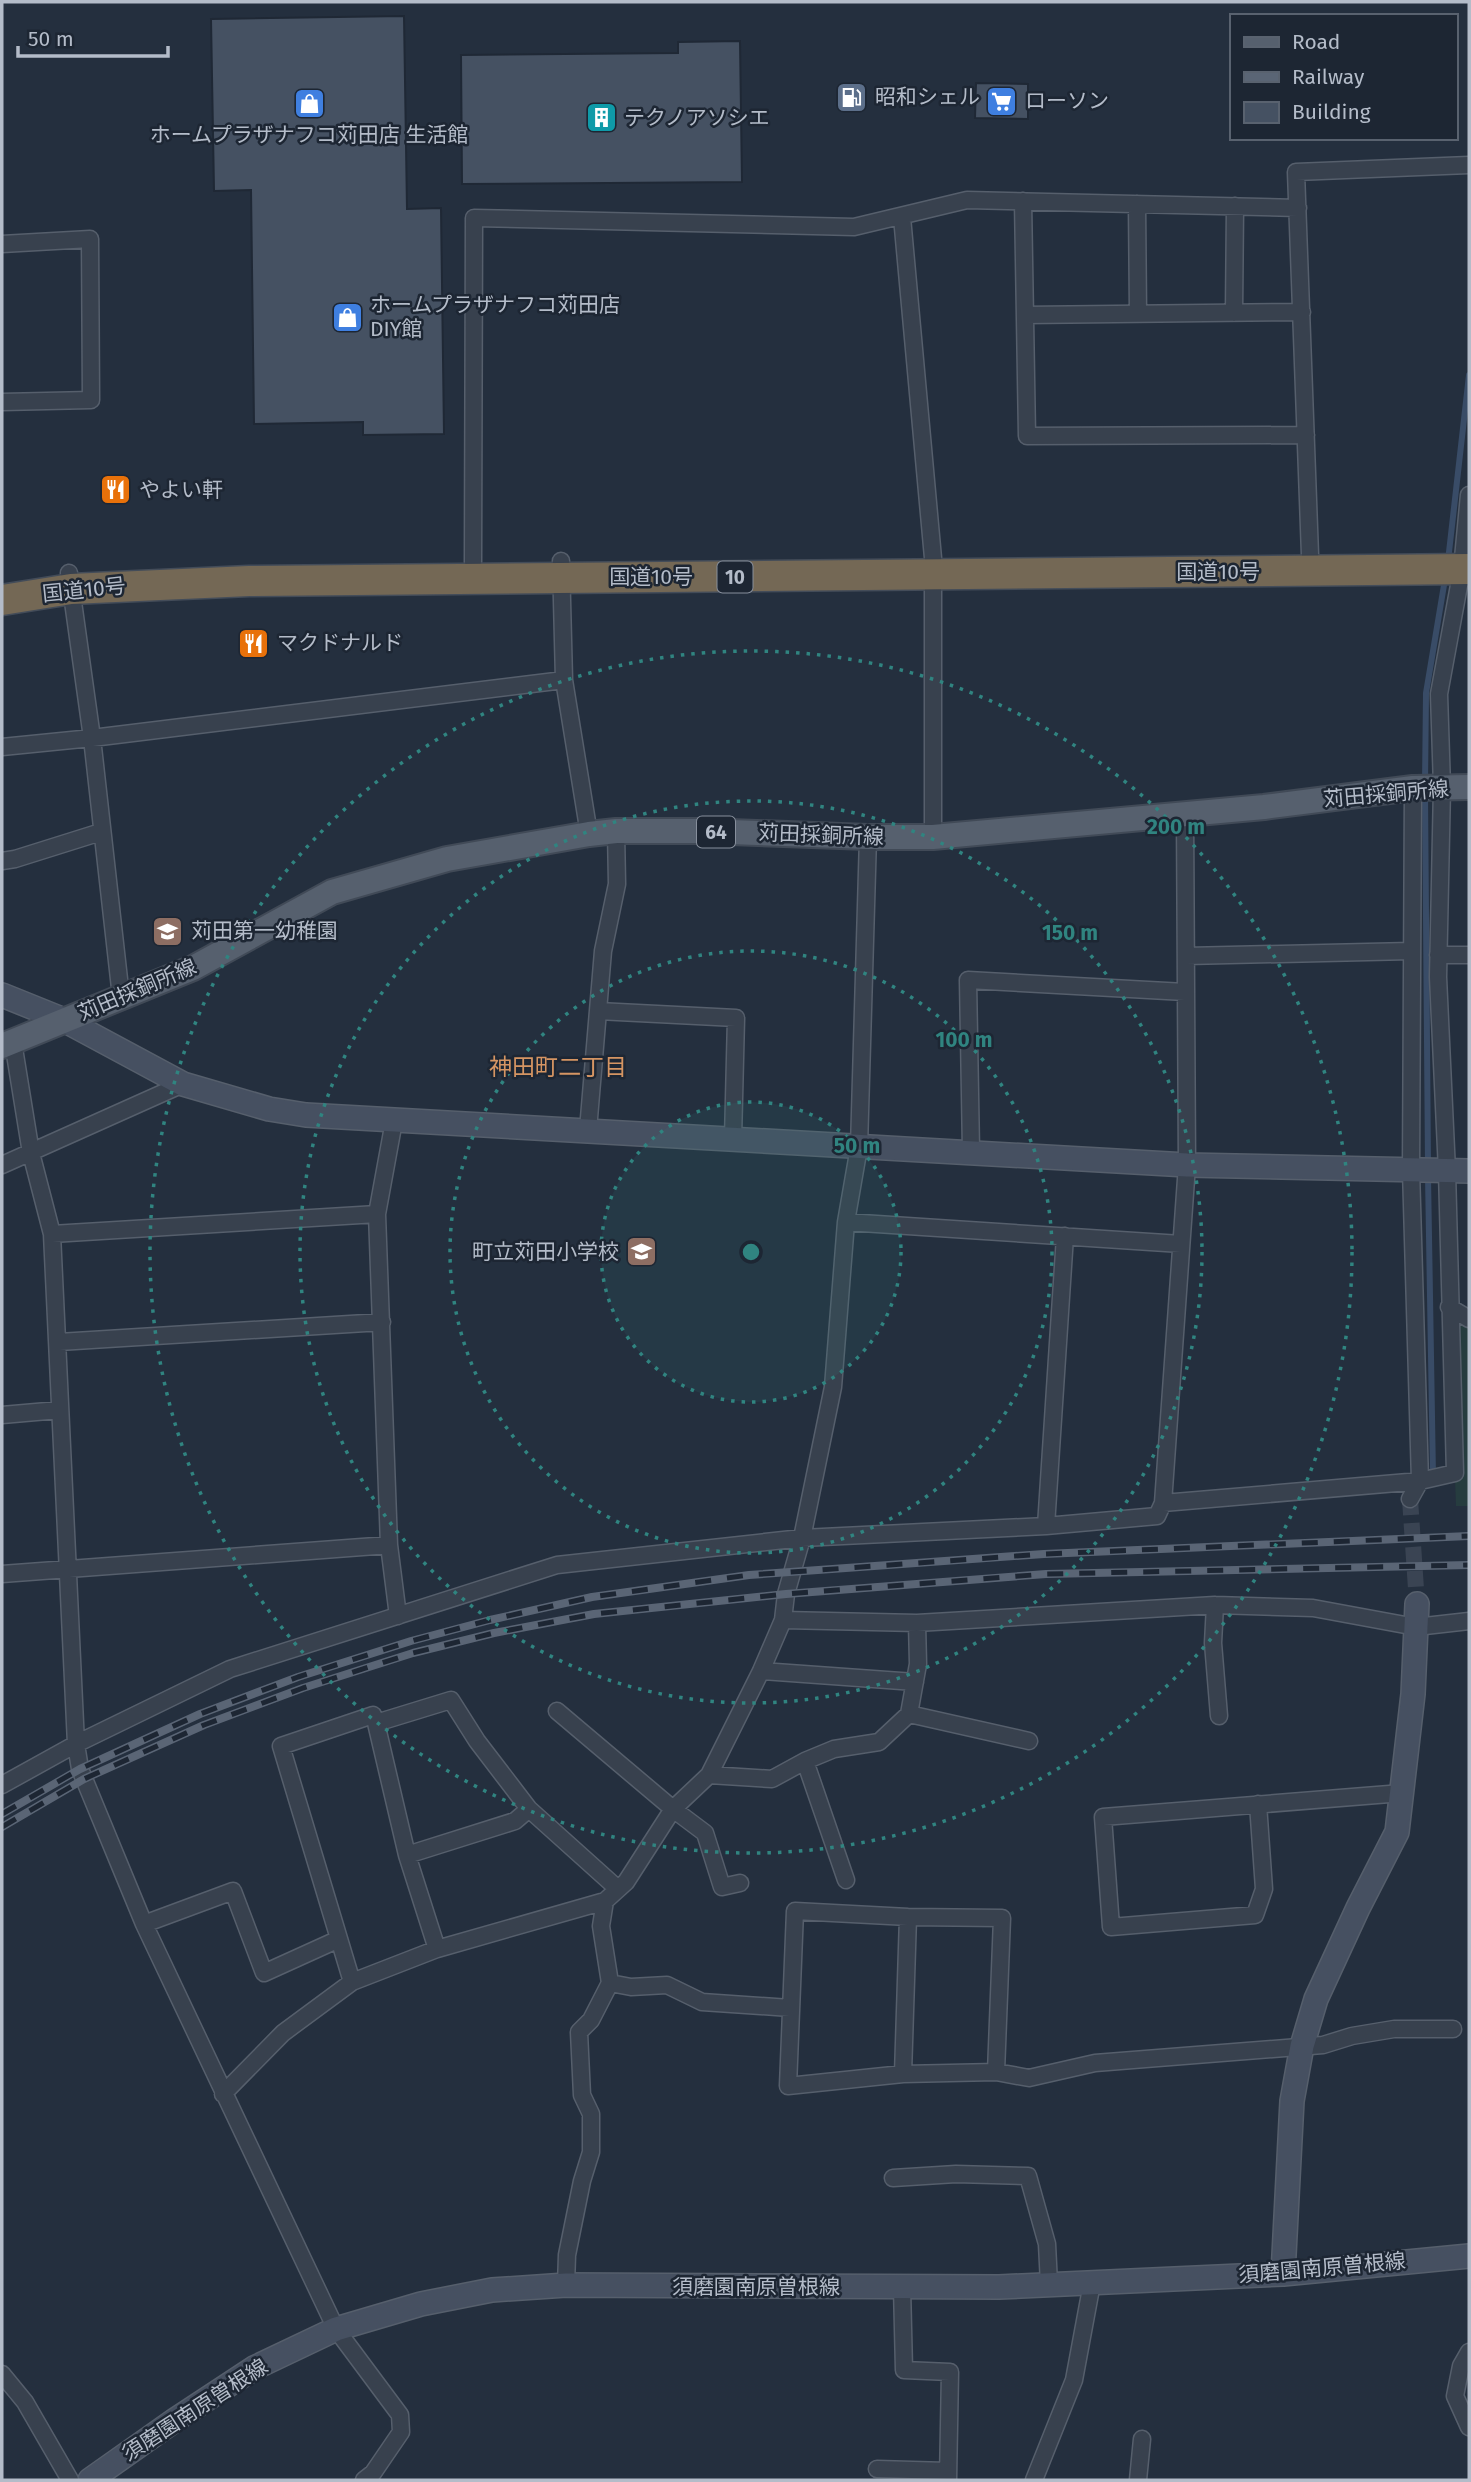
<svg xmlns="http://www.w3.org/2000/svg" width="1471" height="2482" viewBox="0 0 1471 2482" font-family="'Fira Sans','Noto Sans JP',sans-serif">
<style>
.green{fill:#263c3f}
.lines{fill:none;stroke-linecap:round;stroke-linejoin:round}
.stream{stroke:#394c67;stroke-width:6}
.building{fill:#455162;stroke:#1f2835;stroke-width:2}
.street-tunnel{stroke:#3a4453;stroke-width:16;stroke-dasharray:16 8;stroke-linecap:butt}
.street-casing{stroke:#565f6c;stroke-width:19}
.secondary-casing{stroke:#565f6c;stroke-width:26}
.primary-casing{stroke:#414a57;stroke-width:28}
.highway-casing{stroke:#434c59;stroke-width:33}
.street{stroke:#38414e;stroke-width:16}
.secondary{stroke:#465061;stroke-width:23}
.primary{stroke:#56606e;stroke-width:24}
.highway{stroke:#746855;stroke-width:30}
.rail-casing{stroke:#5a6575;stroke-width:8}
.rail{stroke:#1d2633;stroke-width:5;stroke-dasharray:16;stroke-linecap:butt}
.ring{fill:none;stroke:#308480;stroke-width:3.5;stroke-dasharray:3.5 7}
.labels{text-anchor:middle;stroke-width:5;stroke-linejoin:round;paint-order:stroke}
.shield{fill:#1d2633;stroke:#878f9c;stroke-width:2}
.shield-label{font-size:19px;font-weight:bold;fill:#b4bcc9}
.poi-label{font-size:21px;fill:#b4bcc9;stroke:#1d2633;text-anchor:start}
.street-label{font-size:21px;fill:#b4bcc9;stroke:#1d2633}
.neighbourhood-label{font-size:23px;fill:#d59563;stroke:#1d2633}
.centre{fill:#308480;stroke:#1d2633;stroke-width:3.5}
.ring-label{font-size:21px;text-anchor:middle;font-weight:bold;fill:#308480;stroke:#1d2633;stroke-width:5;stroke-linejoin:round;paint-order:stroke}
</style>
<rect width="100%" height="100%" fill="#242f3e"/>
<!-- green -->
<path class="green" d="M1449,1307l20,12v187h-13z"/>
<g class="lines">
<!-- stream -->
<path class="stream" d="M1448,561l21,-186
M1425,784l1,-91 19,-114
M1425,794l3,371
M1428,1176l5,300"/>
</g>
<!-- building -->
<path class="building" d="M404,16l3,193 34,-1 3,226 -81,1v-13l-109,2 -3,-234 -37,1 -3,-172z
M740,41l2,141 -280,2 -1,-129 217,-2v-11z
M976,83l52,1v35l-53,-1z"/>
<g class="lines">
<!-- street-tunnel -->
<path class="street-tunnel" d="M1410,1499l7,105"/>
<defs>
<path id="street" d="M1023,201l4,235 279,-1
M1137,204l1,110
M902,217l31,341v279
M2,244l88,-5 1,161 -89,2
M1234,313l1,-107
M1025,315l277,-3
M1310,555l-14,-383 173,-7
M561,561l3,119 25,154
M473,562l1,-344 380,9 113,-27 331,8
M69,573l23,165 29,259
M2,747l90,-9 472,-58
M2,861l13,-2 86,-27
M1438,955h31
M1186,956l225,-5
M598,1011l138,7 -3,121
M13,1042l18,111 21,81 24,510 4,25 64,155 192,405 64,86 1,17 -28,41 -9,7
M394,1121l-17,93 12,331 9,71
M588,1130l15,-179 14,-67 -1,-53
M971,1151l-3,-171 217,12
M2,1165l181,-81
M846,1222l335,22
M52,1234l325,-20
M1449,1307l20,12
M59,1342l323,-20
M2,1415l57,-5
M1410,1499l10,-18 -9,-311 2,-382
M1163,1503l257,-22 35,-8 -8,-302 -9,-194 4,-190 -3,-93 23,-125 7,-74
M1046,1526l19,-290
M2,1574l387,-29
M1215,1605l-2,38 6,73
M783,1620l134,3 298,-18 98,3 103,19 53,-6
M761,1671l154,11
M557,1711l116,98 32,24 17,54 18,-4
M909,1714l120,27
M805,1761l41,119
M709,1775l63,4 33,-18 29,-12 45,-7 30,-28 9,-50 -1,-41
M2,1785l74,-41 154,-75 327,-104 245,-27 244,-12 111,-10 6,-13 24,-338 -2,-350
M1258,1804l6,85 -9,26 -144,12 -8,-110 299,-24
M407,1855l108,-34 14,-12
M144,1924l89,-33 31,82 75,-34
M437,1949l-30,-94 -31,-132 75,-23 26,41 52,68 89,80
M352,1982l-71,-236 92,-31 3,8
M610,1983l21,4 36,-2 35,17 88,6
M996,2072l6,-154 -94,-1 -113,-6 -7,175 115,-12 93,-2 33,6 66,-15 228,-18 29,-9 42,-7h59
M903,2074l5,-157
M223,2094l60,-61 69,-51 85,-33 168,-48 21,-19 47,-73 36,-34 52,-104 22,-51 3,-26 16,-56 31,-151 13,-165 13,-75 9,-310
M893,2178l63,-4 72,2 19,68 2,40
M566,2285l1,-30 15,-74 9,-29v-38l-9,-19 -3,-63 12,-12 19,-37 -9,-57 4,-25
M902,2287l2,83 46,2 -2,108
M1469,2352l-8,14 -6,30 14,31
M2,2374l23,28 45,78
M877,2469l71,2
M1034,2480l40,-100 18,-97
M1138,2480l4,-41"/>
<path id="secondary" d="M2,995l62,25 119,64 86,25 37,6 881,50 282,6
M1283,2274l9,-173 10,-55 14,-47 42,-91 39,-76 16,-138 4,-90
M90,2480l85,-60 79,-52 82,-39 85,-25 71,-14 74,-5 433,2 284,-13 186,-18"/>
<path id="primary" d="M2,1046l191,-78 139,-76 115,-33 142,-25 27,-3h88l164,6h65l331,-30 149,-19 56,-1"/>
<path id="highway" d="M2,600l69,-11 178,-8 1220,-12"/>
</defs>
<!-- street casing -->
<use href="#street" class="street-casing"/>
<!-- secondary casing -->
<use href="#secondary" class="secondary-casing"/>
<!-- primary casing -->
<use href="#primary" class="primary-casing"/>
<!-- highway casing -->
<use href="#highway" class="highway-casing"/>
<!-- street -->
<use href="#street" class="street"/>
<!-- secondary -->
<use href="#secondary" class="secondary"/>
<!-- primary -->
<use href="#primary" class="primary"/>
<!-- highway -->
<use href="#highway" class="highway"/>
<defs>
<path id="rail" d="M2,1814l78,-45 120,-55 98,-37 113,-36 79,-21 102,-23 157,-22 295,-21 425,-18
M2,1827l82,-48 120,-54 99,-37 110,-35 81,-20 100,-19 192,-20 260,-20 423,-9"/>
</defs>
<!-- rail casing -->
<use href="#rail" class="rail-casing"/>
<!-- rail -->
<use href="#rail" class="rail"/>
</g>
<!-- distance rings -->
<circle cx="751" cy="1252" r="150" fill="#308480" fill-opacity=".12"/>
<g class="ring">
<circle cx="751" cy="1252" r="150"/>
<circle cx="751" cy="1252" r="301"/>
<circle cx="751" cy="1252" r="451"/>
<circle cx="751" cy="1252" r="601"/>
</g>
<!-- icons -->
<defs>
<symbol id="fuel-square" viewBox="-11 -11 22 22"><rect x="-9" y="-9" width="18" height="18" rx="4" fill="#5c6f8a" stroke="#1d2633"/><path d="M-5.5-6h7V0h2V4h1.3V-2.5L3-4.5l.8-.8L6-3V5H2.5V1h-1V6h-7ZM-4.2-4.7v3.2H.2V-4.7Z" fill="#fff"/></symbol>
<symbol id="supermarket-square" viewBox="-11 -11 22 22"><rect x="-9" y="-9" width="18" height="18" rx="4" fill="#3f7fe0" stroke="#1d2633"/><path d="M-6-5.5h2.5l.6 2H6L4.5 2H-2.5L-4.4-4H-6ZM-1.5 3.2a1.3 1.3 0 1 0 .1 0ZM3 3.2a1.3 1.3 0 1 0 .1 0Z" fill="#fff"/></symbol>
<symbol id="shop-square" viewBox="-11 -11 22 22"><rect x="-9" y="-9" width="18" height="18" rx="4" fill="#3f7fe0" stroke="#1d2633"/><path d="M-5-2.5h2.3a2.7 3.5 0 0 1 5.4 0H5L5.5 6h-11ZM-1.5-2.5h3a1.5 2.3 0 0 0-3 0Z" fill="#fff"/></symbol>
<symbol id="building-square" viewBox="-11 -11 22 22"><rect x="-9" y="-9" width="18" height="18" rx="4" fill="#0f9aa8" stroke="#1d2633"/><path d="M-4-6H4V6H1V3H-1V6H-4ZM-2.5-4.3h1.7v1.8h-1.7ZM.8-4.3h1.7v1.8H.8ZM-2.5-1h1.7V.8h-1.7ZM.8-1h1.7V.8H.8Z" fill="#fff"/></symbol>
<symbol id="restaurant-square" viewBox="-11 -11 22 22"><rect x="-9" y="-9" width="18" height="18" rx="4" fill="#e8710a" stroke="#1d2633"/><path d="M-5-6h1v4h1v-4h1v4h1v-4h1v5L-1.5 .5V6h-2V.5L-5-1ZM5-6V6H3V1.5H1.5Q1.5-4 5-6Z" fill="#fff"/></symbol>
<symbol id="school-square" viewBox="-11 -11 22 22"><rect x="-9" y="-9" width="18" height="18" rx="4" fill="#8d6e63" stroke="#1d2633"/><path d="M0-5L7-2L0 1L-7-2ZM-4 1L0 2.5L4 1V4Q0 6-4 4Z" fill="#fff"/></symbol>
</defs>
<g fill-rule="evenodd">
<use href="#fuel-square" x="834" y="80" width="35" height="35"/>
<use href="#supermarket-square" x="984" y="84" width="35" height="35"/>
<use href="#shop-square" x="292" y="86" width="35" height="35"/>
<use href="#building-square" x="584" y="100" width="35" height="35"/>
<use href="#shop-square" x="330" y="300" width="35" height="35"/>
<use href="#restaurant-square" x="98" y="472" width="35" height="35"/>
<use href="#restaurant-square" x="236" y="626" width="35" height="35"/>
<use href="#school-square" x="150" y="914" width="35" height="35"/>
<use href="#school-square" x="624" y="1234" width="35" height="35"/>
</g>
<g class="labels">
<!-- shield labels -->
<g class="shield">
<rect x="717.5" y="561.5" width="35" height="31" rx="5"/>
<rect x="697" y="816.5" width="38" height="31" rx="5"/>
</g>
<g class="shield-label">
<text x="735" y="584">10</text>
<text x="716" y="839">64</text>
</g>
<!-- poi labels -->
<g class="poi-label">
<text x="875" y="104">昭和シェル</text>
<text x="1025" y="108">ローソン</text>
<text x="624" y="125">テクノアソシエ</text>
<text x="309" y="142" text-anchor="middle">ホームプラザナフコ苅田店 生活館</text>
<text x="370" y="312">ホームプラザナフコ苅田店<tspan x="370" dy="24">DIY館</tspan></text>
<text x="139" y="497">やよい軒</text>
<text x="277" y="650">マクドナルド</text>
<text x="191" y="938">苅田第一幼稚園</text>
<text x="619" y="1259" text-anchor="end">町立苅田小学校</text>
</g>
<!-- street labels -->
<g class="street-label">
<text x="1218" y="579">国道10号</text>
<text x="651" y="584">国道10号</text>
<text transform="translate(84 590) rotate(-6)" y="7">国道10号</text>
<text transform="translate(1386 794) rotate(-5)" y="7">苅田採銅所線</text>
<text transform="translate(821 835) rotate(2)" y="7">苅田採銅所線</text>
<text transform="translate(137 990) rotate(-23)" y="7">苅田採銅所線</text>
<text transform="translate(1322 2268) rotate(-5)" y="7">須磨園南原曽根線</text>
<text x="756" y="2294">須磨園南原曽根線</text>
<text transform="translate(195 2410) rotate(-33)" y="7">須磨園南原曽根線</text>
</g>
<!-- neighbourhood labels -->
<g class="neighbourhood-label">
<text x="558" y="1075">神田町二丁目</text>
</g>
</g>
<circle cx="751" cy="1252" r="10" class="centre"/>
<g class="ring-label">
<text x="1176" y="834">200 m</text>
<text x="1070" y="940">150 m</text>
<text x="964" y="1047">100 m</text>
<text x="857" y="1153">50 m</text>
</g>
<!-- border -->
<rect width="1471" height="2482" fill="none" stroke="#b4bcc9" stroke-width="7"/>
<!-- legend -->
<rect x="1230" y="14" width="228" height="126" fill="#1d2633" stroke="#59626f" stroke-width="2"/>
<rect x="1244" y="37" width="35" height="10" fill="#56606e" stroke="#59626f" stroke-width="2"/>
<text x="1292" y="49" font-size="21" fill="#b4bcc9">Road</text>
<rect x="1244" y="72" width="35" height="10" fill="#5a6575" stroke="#59626f" stroke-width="2"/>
<text x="1292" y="84" font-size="21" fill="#b4bcc9">Railway</text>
<rect x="1244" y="102" width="35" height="21" fill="#455162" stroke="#59626f" stroke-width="2"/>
<text x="1292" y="119" font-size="21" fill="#b4bcc9">Building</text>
<!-- scale -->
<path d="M18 46v10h150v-10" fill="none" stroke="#b4bcc9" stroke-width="3.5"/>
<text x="28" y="46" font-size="21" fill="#b4bcc9" stroke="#1d2633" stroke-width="5" paint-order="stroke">50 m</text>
</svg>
